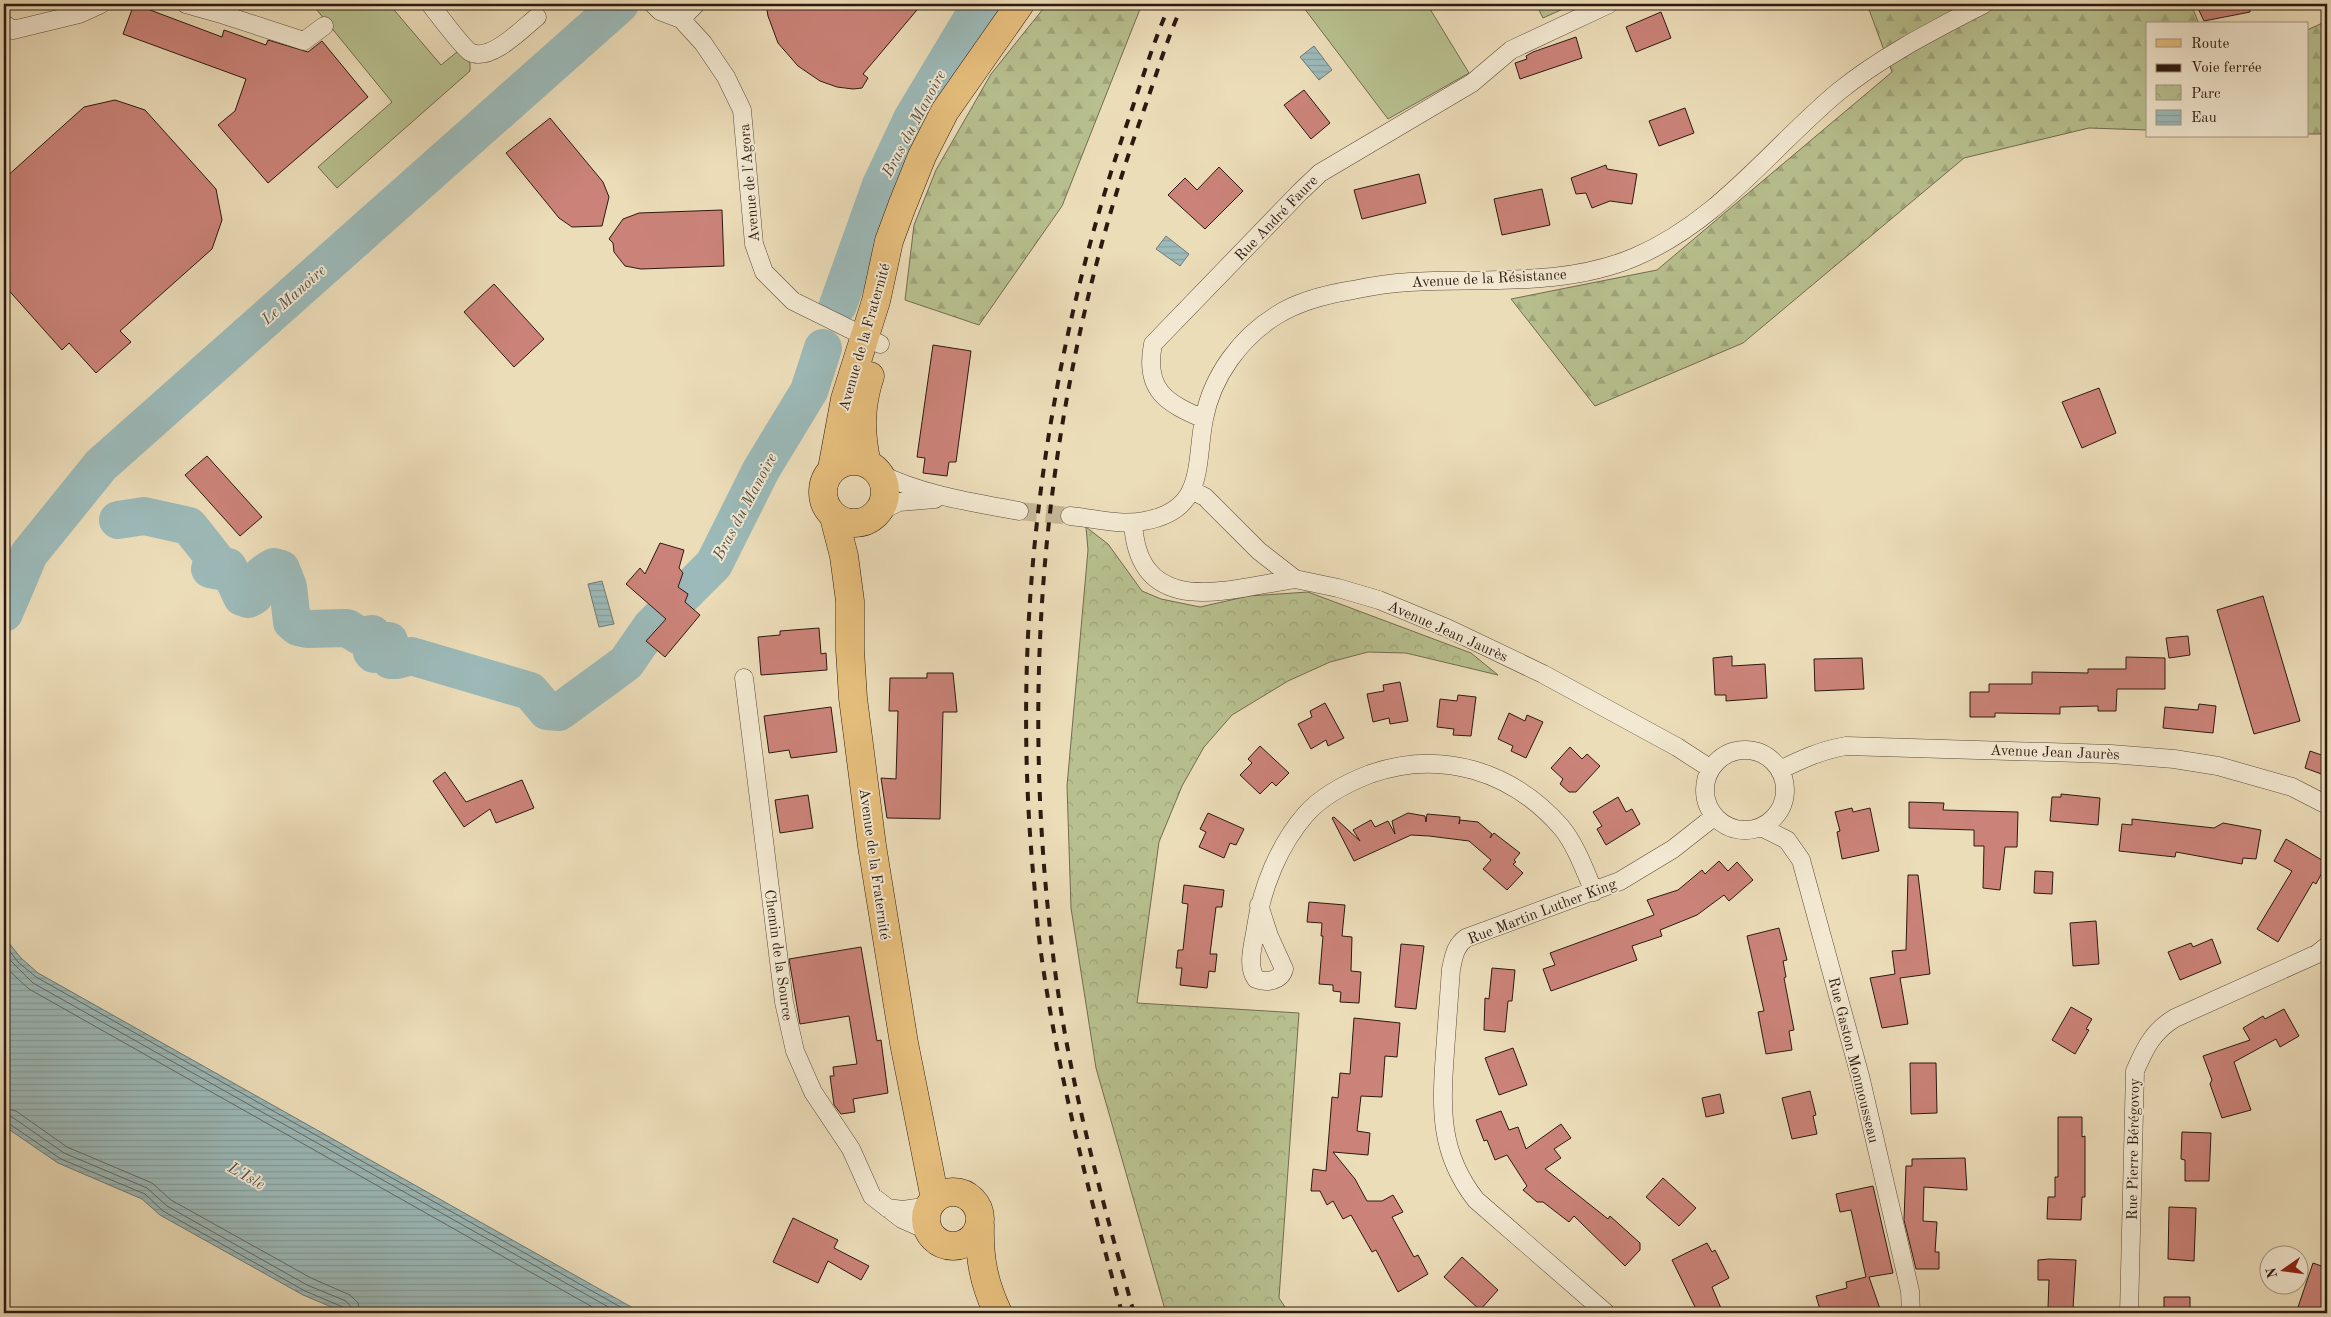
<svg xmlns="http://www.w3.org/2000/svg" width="2331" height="1317" viewBox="0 0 2331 1317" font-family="'Old Standard TT',serif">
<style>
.grass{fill:#b8c08f;stroke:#726c50}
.forest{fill:url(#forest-firs);stroke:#726c50}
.park{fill:url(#park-crowns);stroke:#726c50}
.water{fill:url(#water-rules);stroke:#707a75}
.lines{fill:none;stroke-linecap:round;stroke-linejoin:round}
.shore{stroke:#646a64;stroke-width:1}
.river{stroke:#9cbab9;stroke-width:38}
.building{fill:#cb8379;stroke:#2d1910}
.street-tunnel{stroke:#c6b697;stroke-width:18;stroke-dasharray:18 9;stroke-linecap:butt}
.street-casing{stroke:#5d4a3a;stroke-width:19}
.primary-casing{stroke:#2d1910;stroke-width:29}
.street{stroke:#f3e9d2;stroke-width:18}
.primary{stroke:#e6be7c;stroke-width:28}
.rail{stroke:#2d1910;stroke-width:4;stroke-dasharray:9 9;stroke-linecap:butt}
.labels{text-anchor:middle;stroke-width:4;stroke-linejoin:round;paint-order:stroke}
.street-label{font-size:15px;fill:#2d1910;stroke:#f3e9d2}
.water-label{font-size:16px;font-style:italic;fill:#54514b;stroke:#f3e9d2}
</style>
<defs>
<pattern id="forest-firs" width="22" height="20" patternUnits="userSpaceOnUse" patternTransform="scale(1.25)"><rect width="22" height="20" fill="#b8c08f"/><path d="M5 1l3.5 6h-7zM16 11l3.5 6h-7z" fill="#9ea47a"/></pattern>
<pattern id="park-crowns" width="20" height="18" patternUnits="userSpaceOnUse" patternTransform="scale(1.25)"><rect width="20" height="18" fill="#b8c08f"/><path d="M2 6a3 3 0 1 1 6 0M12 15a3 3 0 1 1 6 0" fill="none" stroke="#9ea47a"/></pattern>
<pattern id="water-rules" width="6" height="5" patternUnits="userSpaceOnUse" patternTransform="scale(1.25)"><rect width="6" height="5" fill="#9cbab9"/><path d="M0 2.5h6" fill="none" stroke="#879f9e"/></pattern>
</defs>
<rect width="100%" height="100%" fill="#ecddb9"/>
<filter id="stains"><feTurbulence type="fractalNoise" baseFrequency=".004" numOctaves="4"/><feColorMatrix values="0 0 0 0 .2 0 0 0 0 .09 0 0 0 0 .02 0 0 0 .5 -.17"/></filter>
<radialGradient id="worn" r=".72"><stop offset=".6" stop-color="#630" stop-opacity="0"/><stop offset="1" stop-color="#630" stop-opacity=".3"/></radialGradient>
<!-- grass -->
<path class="grass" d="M312,4h77l52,61 16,-13 13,11v8l-133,117 -19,-21 74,-65z
M1301,4h126l42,69 -81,46z
M1536,4h38l-31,14z"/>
<!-- forest -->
<path class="forest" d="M1047,4h95l-80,202 -83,119 -74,-25 9,-75 22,-55 55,-96z
M1867,4h324l8,20h-52v106l-58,-2 -125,30 -221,185 -148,63 -84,-107 146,-29 235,-198z
M2327,21v113h-20v-104z"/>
<!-- park -->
<path class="park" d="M1086,527l22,17 34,47 19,8 39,8 49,-11 59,-4 163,61 27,22 -92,-22 -38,-1 -38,10 -42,19 -56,34 -28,32 -22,39 -23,56 -22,161 162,10 -20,285 10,15h-123l-70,-245 -25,-160 -4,-122 21,-236z"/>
<!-- water -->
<path class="water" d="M1314,46l18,24 -13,10 -19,-23z
M1166,236l23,18 -9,12 -24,-17z
M602,581l12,43 -15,3 -11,-43z
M4,937l17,21 17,15 604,340h-296l-43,-18 -143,-80 -18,-16 -84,-36 -54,-37z"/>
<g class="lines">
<!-- shore -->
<path class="shore" d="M4,944l14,18 18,15 595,336
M4,954l29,29 586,330
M4,966l25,23 574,324
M4,1108l12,3 51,36 85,36 19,17 140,78 39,17 8,8 2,10
M4,1116l8,1 52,36 83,35 20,18 140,79 39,16 5,6 1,6
M4,1122l4,1 53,36 84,35 18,17 142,80 38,16 3,6"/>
<!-- river -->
<path class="river" d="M838,305l43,-120 31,-66 69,-115
M118,520l26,-4 45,10 26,33 -3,2 -2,8 10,2 8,-4 14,30 6,2 6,-3c2,-16 6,-22 20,-29l7,2 7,18 4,35 6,5 9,2 40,-1 13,8 12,-2 2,4 -2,14 2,2 11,-13h4l2,6 -1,13h7l14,-4 119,35 17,20 12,1 67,-49 25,-36 63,-63 47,-94 48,-79 14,-43
M4,613l25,-59 72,-89 519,-461"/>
</g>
<!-- building -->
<path class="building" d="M134,4l88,33 2,-7 42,15 2,-5 40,12 14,-11 46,56 -100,86 -50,-58 17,-14 11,-32 -123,-45z
M766,4h156l-59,70 5,4 -6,10 -9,1 -16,-2 -17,-6 -22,-15 -20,-23 -10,-27z
M2196,4h54v8l-46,9z
M1661,12l10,26 -35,14 -10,-25z
M1576,37l6,21 -62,21 -5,-16 12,-4 -1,-3 7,-4z
M1304,90l26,33 -19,16 -27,-34z
M115,100l30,10 71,79 6,31 -10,29 -92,82 11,11 -35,31 -27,-30 -7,7 -58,-65v-106l80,-72z
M1685,108l9,25 -35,13 -10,-25z
M550,118l53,64 6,15 -7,29 -30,1 -13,-9 -53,-65z
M1606,165l1,4 30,5 -5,30 -22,-3 -18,7 -6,-15 -10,1 -5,-16z
M1219,167l24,24 -38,38 -37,-34 17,-17 12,12z
M1419,174l7,29 -64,16 -8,-29z
M1542,189l8,36 -48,10 -8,-36z
M722,210l2,56 -83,3 -16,-3 -11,-14 -1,-9 -4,-4 14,-20 16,-6z
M494,284l50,55 -30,28 -50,-55z
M933,345l38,6 -15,111h-7l-2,14 -24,-3 2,-15 -8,-1z
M2099,388l17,45 -34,15 -20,-46z
M207,456l55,61 -22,19 -55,-61z
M660,543l24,7 -5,18 4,5 -5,14 10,7 -3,8 15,13 -35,42 -19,-16 20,-22 -40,-35 14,-16 5,6z
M2263,596l37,125 -46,13 -37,-124z
M819,628l2,26 5,-1 1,17 -66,5 -3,-38 22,-2v-4z
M2188,636l2,19 -21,3 -3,-20z
M1732,656v10l33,-2 2,34 -41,3v-6h-11l-2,-37z
M2126,657l39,1v31h-48l-1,22h-18v-5l-38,1v7l-65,-1v4h-25v-25h19v-8h43v-12l56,1v-4h38z
M1862,658l2,31 -49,2 -1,-32z
M927,673h26l4,39h-14l-3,107 -53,-1 -6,-40 15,1 2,-68h-9l1,-33h37z
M1400,682l8,39 -18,3 -1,-6 -16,4 -6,-28 17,-3 -1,-6z
M1458,695l18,2 -5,39 -18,-1 1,-6 -17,-2 3,-28 17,2z
M1325,703l19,35 -16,8 -2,-6 -15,9 -13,-25 14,-7 -2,-6z
M2199,704l17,2 -3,27 -50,-5 2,-21 33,3z
M831,707l6,45 -46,6 -2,-8 -20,3 -5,-37z
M1509,713l16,8 2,-6 16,7 -17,36 -15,-7 2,-5 -15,-7z
M1260,746l29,27 -13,13 -4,-4 -12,12 -20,-19 12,-12 -4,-4z
M1570,747l12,12 5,-5 13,12 -24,26h-7l-9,-8 3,-5 -12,-11z
M2310,751l17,6 -3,18 -19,-7z
M445,772l21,30 56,-22 12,28 -38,15 -6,-14 -26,18 -31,-46z
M2061,794l39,4 -2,27 -48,-4 2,-24h9z
M808,795l5,33 -33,5 -5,-33z
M1618,797l8,15 6,-3 8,15 -34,21 -9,-16 5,-3 -9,-14z
M1909,802l35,1 -1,7 75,2 -1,35h-12l-5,43 -17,-2 1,-42h-10v-16l-65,-2z
M1852,808l1,4 17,-4 9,43 -37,8 -5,-27 3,-1 -5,-19z
M1208,813l36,16 -8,16 -6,-2 -6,15 -25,-11 7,-15 -6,-3z
M1408,813l17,3 1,6 1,-8 33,3 -1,7 1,-4 18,2 14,12 -2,4 4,-5 26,20 -6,7 2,2 -3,2 10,9 -16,17 -24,-21 8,-9 -22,-19 -40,-5 -18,-1 -57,26 -22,-43 2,-1 26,24 -7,-11 18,-10 4,7 13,-6 7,13 -3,-13z
M2132,819l82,9 9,-5 38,7 -5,29 -13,-1 -1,6 -66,-12 -1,5 -56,-6 3,-27 10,1z
M2286,839l41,24 -11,21 -3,-2 -35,60 -21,-13 35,-58 -18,-10z
M1719,861l9,10 9,-9 16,18 -24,21 -5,-6 -27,20 -37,15 2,6 -30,10 5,14 -86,31 -8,-22 12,-4 -5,-12 104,-38 -7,-15 31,-10 24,-20 3,4z
M2035,871l18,1 -1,22 -18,-1z
M1908,875h10l12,99 -30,4 8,46 -26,4 -12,-50 25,-4 -3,-23 14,-1z
M1184,885l40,5 -2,17h-6l-6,47h7l-2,18 -6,-1 -2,17 -27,-3 2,-17h-6l2,-18h5l5,-46 -6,-1z
M1309,902l36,3 -3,31 10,1 -1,34 10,1 -2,31 -19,-1 1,-10 -8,-1v-6l-14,-1 4,-48h-2l1,-13 -15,-1z
M2096,921l3,43 -26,2 -3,-43z
M1779,928l8,32 -4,1 3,16 -2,1 10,52 -5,1 3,19 -26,4 -8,-42 6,-1 -17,-75z
M2212,939l9,24 -41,17 -12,-28 23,-9 2,4z
M1401,944l23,2 -8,63 -21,-2z
M861,947l16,94 4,-1 7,53 -35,6 2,13 -14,2 -7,-9 -4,-29h4l-1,-9 24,-3 -8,-48 -49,8 -11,-65z
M1492,968l23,2 -3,31h-4l-3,31 -21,-2 1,-32 4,1z
M2071,1007l21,12 -6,10 3,1 -14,24 -23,-14z
M2284,1009l15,27 -19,11 -4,-8 -42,23 17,48 -29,8 -12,-34 2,-4 -9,-24 47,-16 -7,-12 20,-12 2,3z
M1354,1018l46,5 -3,34 -12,-1 -3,41 -21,-1 -4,35 13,2 -2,22 -35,-3 22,27 12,22h15l11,-6 10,17 -11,5 22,40 4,-2 10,19 -30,18 -22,-42 -4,2 -21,-37 -8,4 -10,-18 -6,4 -7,-14h-9l2,-22 13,2 6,-74 6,1 2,-25 10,1z
M1513,1048l14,37 -28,10 -14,-37z
M1910,1063h26l1,50 -26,1z
M1810,1091l6,24 -3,1 4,18 -25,5 -10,-41z
M1720,1094l4,19 -18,4 -4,-19z
M1501,1111l8,19 9,-3 8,22 35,-25 10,14 -17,11 7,9 -16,11 63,50 2,-3 30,27v7l-15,16 -51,-50 -5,6 -26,-20h-6l-14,-12 4,-4 -20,-31 -12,5 -8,-20 -3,1 -8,-21z
M2058,1117h24v20l3,-1v61h-3l-1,23 -34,-1 1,-22h7v-20h3z
M2182,1132l29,1 -2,48h-24v-21l-4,-1z
M1965,1158l2,32 -43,-3 -1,34 14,1 -2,30h4v17h-23l-12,-49 2,-54h6v-7z
M1663,1178l33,30 -17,18 -33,-29z
M1873,1186l20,87 -24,4 11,32 -10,4h-49l-5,-17 31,-8 -1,-6 20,-5 -15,-67 -11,2 -4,-18z
M2169,1207l27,1 -2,53 -26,-2z
M793,1218l45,22 -4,8 35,18 -8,14 -33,-19 -10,22 -45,-21z
M1707,1243l5,9 3,-2 14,28 -17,9 11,26h-25l-26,-53z
M1462,1257l36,33 -18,20 -36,-33z
M2049,1259l27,1 -3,48h-25l1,-28h-11v-20z
M2313,1263l14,5v9l-5,16 4,2 -6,18h-24z
M2164,1297h26v16h-26z"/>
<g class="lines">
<!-- street-tunnel -->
<path class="street-tunnel" d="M1019,511l51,5"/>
<defs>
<path id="street" d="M186,4l32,9 6,-9
M430,4c7,9 33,44 40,48 20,11 53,-24 67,-35
M653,4l7,7 21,8
M678,4l3,15 22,24 23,34 16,33 12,134 10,28 29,29 87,43
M218,13l86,28 20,-15
M681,19l15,-15
M4,24l9,6 66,-16 22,-10
M1204,419c-38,-16 -60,-29 -51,-75l147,-152 20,-19 152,-90 39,-33 98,-46
M878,473c45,22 92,29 141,38
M1193,491l12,6 54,54 36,28 43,9 41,12 68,28 96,46 134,73 34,22
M878,512l21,-10 36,-3
M1070,516c23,2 51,10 74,5 62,-11 51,-56 60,-102 8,-43 37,-82 73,-104 22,-14 51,-21 76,-25 19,-4 38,-7 57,-8 74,-4 155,5 225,-25 84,-36 135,-108 203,-165 44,-36 96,-62 146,-88
M1133,523c6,99 98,65 162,56
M744,678l40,324 11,49 18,41 38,57 21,47 30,23 27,12
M1705 790a40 40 0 1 1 80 0a40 40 0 1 1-80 0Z
M1780,770c22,-11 42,-20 66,-24l265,8 63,5 44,7 74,21 35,18
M1761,827l26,13 14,20 59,216 50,215 1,22
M1259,905l10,31 15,33c-3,12 -18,14 -28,10 -10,-14 -2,-36 0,-52 6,-40 23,-82 50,-113 16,-18 41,-31 64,-40 71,-25 142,-3 191,53 15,18 24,44 33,65
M887,1208l16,2 27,-4
M1606,1313l-130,-113c-37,-47 -35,-91 -31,-148 2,-28 4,-56 6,-83 3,-13 4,-23 15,-31l154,-57 53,-32 42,-33
M2129,1313l6,-242c10,-23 18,-40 40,-53l142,-64 10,-8"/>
<path id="primary" d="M823 492a31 31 0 1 1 62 0a31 31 0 1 1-62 0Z
M867,464c-7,-31 -7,-58 3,-88
M832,469l13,-70 31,-98 13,-60 13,-35 20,-50 23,-45 75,-107
M834,517l10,39 6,45v49l3,48 19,148 32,197 31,156
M926 1219a27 27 0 1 1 54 0a27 27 0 1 1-54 0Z
M980,1225c-1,33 4,59 18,88"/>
</defs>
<!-- street casing -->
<use href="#street" class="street-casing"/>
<!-- primary casing -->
<use href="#primary" class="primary-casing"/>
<!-- street -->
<use href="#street" class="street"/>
<!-- primary -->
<use href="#primary" class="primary"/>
<!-- rail -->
<path class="rail" d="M1122,1313c-33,-119 -64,-238 -81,-360 -4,-27 -5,-54 -8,-81 -23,-255 12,-513 96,-754 13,-38 25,-78 41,-114
M1134,1313c-34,-120 -68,-242 -82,-367 -34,-282 -5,-561 89,-828 14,-38 25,-78 42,-114"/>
</g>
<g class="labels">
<!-- street labels -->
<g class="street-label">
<text transform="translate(749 183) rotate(-95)" y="5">Avenue de l'Agora</text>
<text transform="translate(1276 218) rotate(-46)" y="5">Rue André Faure</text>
<text transform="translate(1489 278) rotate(-3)" y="5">Avenue de la Résistance</text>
<text transform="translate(864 337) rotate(-74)" y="5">Avenue de la Fraternité</text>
<text transform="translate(1448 631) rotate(24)" y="5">Avenue Jean Jaurès</text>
<text transform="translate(2055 752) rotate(2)" y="5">Avenue Jean Jaurès</text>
<text transform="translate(875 864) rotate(82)" y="5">Avenue de la Fraternité</text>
<text transform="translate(1542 911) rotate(-21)" y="5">Rue Martin Luther King</text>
<text transform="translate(779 955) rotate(82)" y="5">Chemin de la Source</text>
<text transform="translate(1854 1060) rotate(76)" y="5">Rue Gaston Monmousseau</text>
<text transform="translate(2133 1149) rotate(-89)" y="5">Rue Pierre Bérégovoy</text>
</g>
<!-- water labels -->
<g class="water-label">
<text transform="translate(913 123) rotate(-62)" y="6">Bras du Manoire</text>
<text transform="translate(293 294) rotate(-42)" y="6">Le Manoire</text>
<text transform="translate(744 506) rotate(-62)" y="6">Bras du Manoire</text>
<text transform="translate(247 1175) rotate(30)" y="6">L'Isle</text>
</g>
</g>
<!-- margin -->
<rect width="2331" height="1317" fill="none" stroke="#ecddb9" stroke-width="20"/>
<rect x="5" y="5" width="2321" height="1307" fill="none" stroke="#2d1910" stroke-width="2.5"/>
<rect x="10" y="10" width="2311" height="1297" fill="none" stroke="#2d1910"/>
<!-- legend -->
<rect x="2146" y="22" width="162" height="115" fill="#f3e9d2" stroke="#a49684"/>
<rect x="2156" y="39" width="25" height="8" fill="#e6be7c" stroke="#a49684"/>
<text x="2191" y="48" font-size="15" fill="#2d1910">Route</text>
<rect x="2156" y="64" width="25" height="8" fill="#2d1910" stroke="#a49684"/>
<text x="2191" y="72" font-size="15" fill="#2d1910">Voie ferrée</text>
<rect x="2156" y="85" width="25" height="15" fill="url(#park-crowns)" stroke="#a49684"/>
<text x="2191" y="98" font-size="15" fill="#2d1910">Parc</text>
<rect x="2156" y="110" width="25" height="15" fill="url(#water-rules)" stroke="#a49684"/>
<text x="2191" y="122" font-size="15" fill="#2d1910">Eau</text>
<!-- north arrow -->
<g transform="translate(2284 1270) rotate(256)"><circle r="24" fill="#f3e9d2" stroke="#a49684"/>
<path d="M0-4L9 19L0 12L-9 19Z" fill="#8f2418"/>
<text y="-8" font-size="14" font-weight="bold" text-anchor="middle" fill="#2d1910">N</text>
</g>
<rect width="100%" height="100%" filter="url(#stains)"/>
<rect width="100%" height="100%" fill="url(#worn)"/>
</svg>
